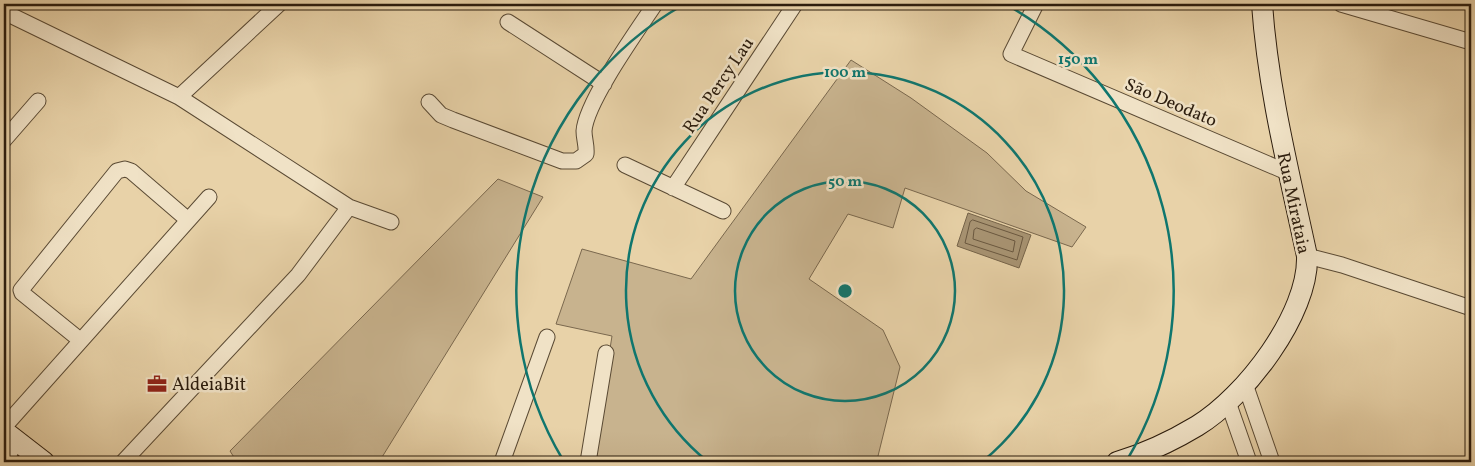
<svg xmlns="http://www.w3.org/2000/svg" width="1475" height="466" viewBox="0 0 1475 466" font-family="Vollkorn,serif">
<style>
.green{fill:#c8b38e;stroke:#7a684e}
.water{fill:#a89473;stroke:#76644a}
.lines{fill:none;stroke-linecap:round;stroke-linejoin:round}
.shore{stroke:#6a5840;stroke-width:1}
.street-casing{stroke:#5a4a34;stroke-width:17}
.secondary-casing{stroke:#2b1c0d;stroke-width:22}
.street{stroke:#f0e2c6;stroke-width:15}
.secondary{stroke:#f0e2c6;stroke-width:20}
.ring{fill:none;stroke:#0f766e;stroke-width:2.5}
.labels{text-anchor:middle;stroke-width:5;stroke-linejoin:round;paint-order:stroke}
.street-label{font-size:18px;fill:#2b1c0d;stroke:#f0e2c6}
.poi-label{font-size:18px;fill:#2b1c0d;stroke:#f0e2c6;text-anchor:start}
.centre{fill:#0f766e;stroke:#f0e2c6;stroke-width:2.5}
.ring-label{font-size:15px;text-anchor:middle;font-weight:bold;fill:#0f766e;stroke:#f0e2c6;stroke-width:5;stroke-linejoin:round;paint-order:stroke}
</style>
<rect width="100%" height="100%" fill="#e8d2a8"/>
<filter id="stains"><feTurbulence type="fractalNoise" baseFrequency=".004" numOctaves="4"/><feColorMatrix values="0 0 0 0 .2 0 0 0 0 .09 0 0 0 0 .02 0 0 0 .5 -.17"/></filter>
<radialGradient id="worn" r=".72"><stop offset=".6" stop-color="#630" stop-opacity="0"/><stop offset="1" stop-color="#630" stop-opacity=".3"/></radialGradient>
<!-- green -->
<path class="green" d="M851,60l60,38 76,55 39,38 60,36 -14,20 -167,-59 -12,40 -45,-14 -39,65 74,51 17,37 -23,93 -2,2h-283l20,-126 -56,-12 26,-75 109,30z
M498,179l45,18 -164,265h-142l-7,-11z"/>
<!-- water -->
<path class="water" d="M968,213l63,22 -12,33 -62,-22z"/>
<g class="lines">
<!-- shore -->
<path class="shore" d="M973,220l50,17 -6,23 -52,-17 5,-21z
M977,228l38,13 -2,11 -40,-13 1,-9z"/>
<defs>
<path id="street" d="M1036,4l-25,50 278,119
M1341,4l130,38
M4,12l175,85 170,110 42,15
M508,22l96,62
M179,97l100,-93
M429,102l12,13 12,5 109,41h14l10,-7c1,-8 -2,-15 -2,-23 2,-29 53,-100 71,-127
M4,140l34,-39
M625,165l98,46
M673,188l122,-184
M1307,256l35,9 129,43
M80,340l-58,-47 -1,-3 96,-119 8,-2 6,2 57,49
M1245,384l27,78
M1228,402l21,60
M4,427l205,-230
M5,462l11,-21
M123,462l175,-187 51,-68
M502,462l45,-125
M588,462l18,-109"/>
<path id="secondary" d="M4,431l40,31
M1117,462c27,-8 55,-21 80,-36 48,-29 112,-112 110,-170 -18,-84 -39,-166 -45,-252"/>
</defs>
<!-- street casing -->
<use href="#street" class="street-casing"/>
<!-- secondary casing -->
<use href="#secondary" class="secondary-casing"/>
<!-- street -->
<use href="#street" class="street"/>
<!-- secondary -->
<use href="#secondary" class="secondary"/>
</g>
<!-- distance rings -->
<g class="ring">
<circle cx="845" cy="291" r="110"/>
<path d="M707 461A219 219 0 1 1 983 461"/>
<path d="M563 460A329 329 0 0 1 683 5M1007 5A329 329 0 0 1 1127 460"/>
</g>
<!-- icons -->
<defs>
<symbol id="office-bare" viewBox="-9 -9 18 18"><path d="M-6-3h4V-5.5h4V-3h4V5H-6ZM-1-4.5V-3h2v-1.5ZM-6 0V1H6V0Z" fill="#8f2418" stroke="#f0e2c6" stroke-width="2.5" paint-order="stroke"/></symbol>
</defs>
<g fill-rule="evenodd">
<use href="#office-bare" x="143" y="370" width="28" height="28"/>
</g>
<g class="labels">
<!-- street labels -->
<g class="street-label">
<text transform="translate(718 85) rotate(-56)" y="6">Rua Percy Lau</text>
<text transform="translate(1171 102) rotate(23)" y="6">São Deodato</text>
<text transform="translate(1294 203) rotate(78)" y="6">Rua Mirataia</text>
</g>
<!-- poi labels -->
<g class="poi-label">
<text x="172" y="390">AldeiaBit</text>
</g>
</g>
<circle cx="845" cy="291" r="8" class="centre"/>
<g class="ring-label">
<text x="1078" y="64">150 m</text>
<text x="845" y="77">100 m</text>
<text x="845" y="186">50 m</text>
</g>
<!-- margin -->
<rect width="1475" height="466" fill="none" stroke="#e8d2a8" stroke-width="20"/>
<rect x="5" y="5" width="1465" height="456" fill="none" stroke="#2b1c0d" stroke-width="2.5"/>
<rect x="10" y="10" width="1455" height="446" fill="none" stroke="#2b1c0d"/>
<rect width="100%" height="100%" filter="url(#stains)"/>
<rect width="100%" height="100%" fill="url(#worn)"/>
</svg>
